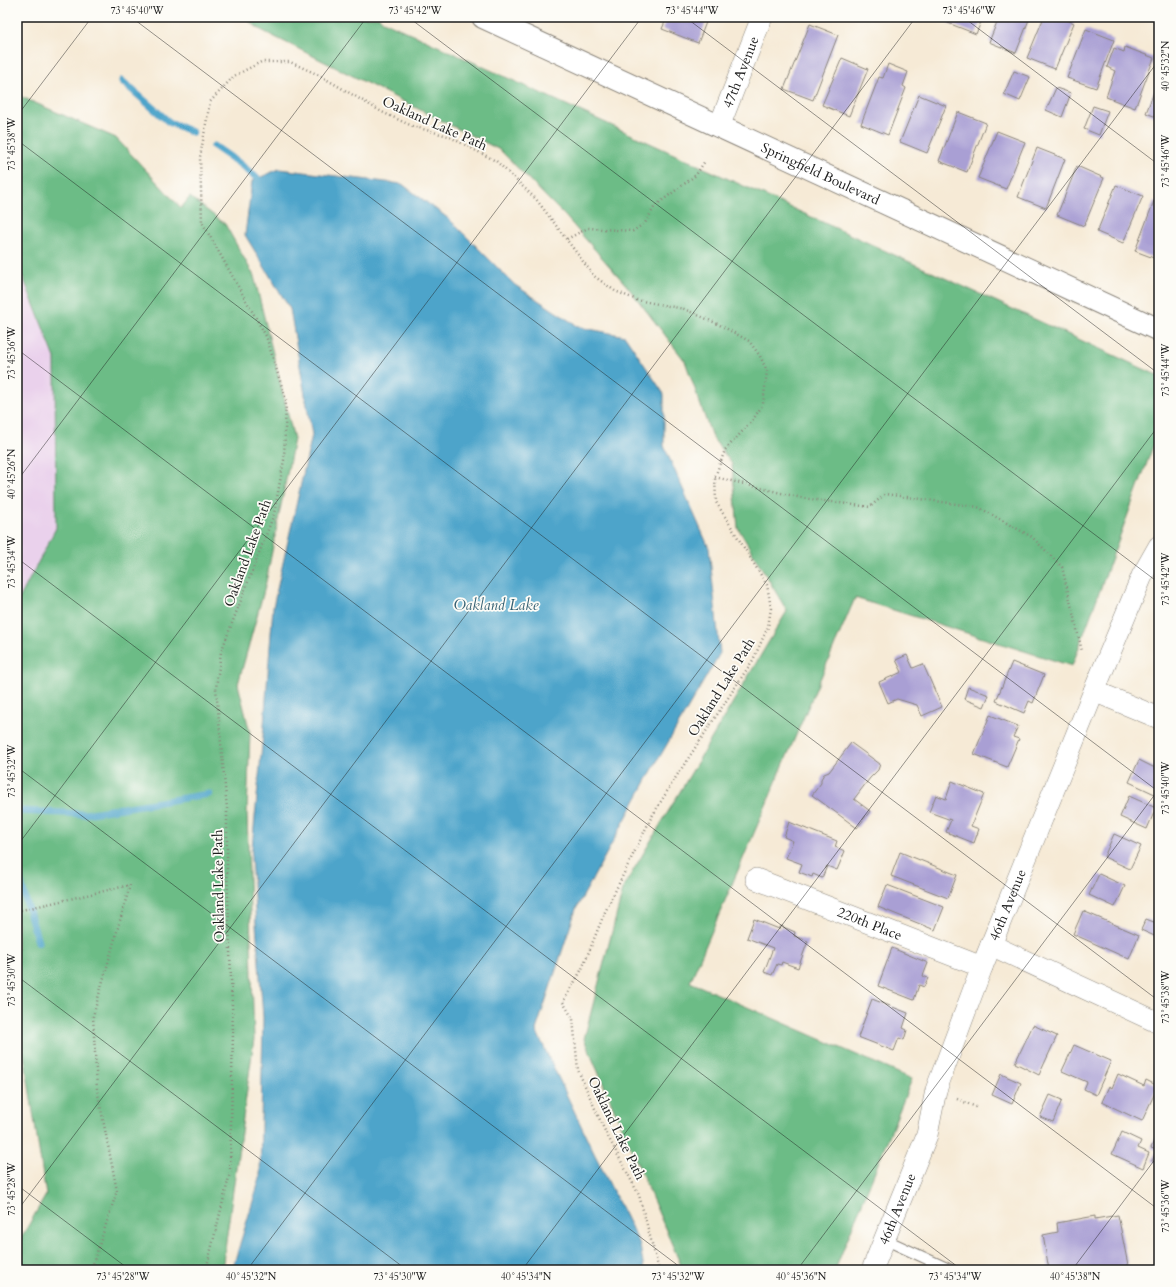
<svg xmlns="http://www.w3.org/2000/svg" width="1176" height="1287" viewBox="0 0 1176 1287" font-family="Cardo,serif">
<style>
.built{fill:#ead1ec}
.forest{fill:#6cbc86;stroke:#446c51}
.water{fill:#4da4ca;stroke:#346073}
.lines{fill:none;stroke-linecap:round;stroke-linejoin:round}
.stream{stroke:#4da4ca;stroke-width:7}
.building{fill:#a99fd4}
.lane-casing{stroke:#898379;stroke-width:12}
.street-casing{stroke:#898379;stroke-width:22}
.secondary-casing{stroke:#898379;stroke-width:24}
.path{stroke:#898379;stroke-width:2.5;stroke-dasharray:1 3;stroke-linecap:butt}
.lane{stroke:#fff;stroke-width:10}
.street{stroke:#fff;stroke-width:21}
.secondary{stroke:#fff;stroke-width:22}
.ticks{fill:none;stroke:#1c1c1c;stroke-width:1;stroke-opacity:0.45}
.labels{text-anchor:middle;stroke-width:3.5;stroke-linejoin:round;paint-order:stroke}
.street-label{font-size:14px;fill:#1c1c1c;stroke:#fdfcf7}
.water-label{font-size:15px;font-style:italic;fill:#346073;stroke:#fdfcf7}
.neatline{fill:none;stroke:#1c1c1c;stroke-width:1.5}
.ticks-label{font-size:10px;text-anchor:middle;fill:#1c1c1c}
</style>
<rect width="100%" height="100%" fill="#fdfcf7"/>
<filter id="ink" filterUnits="userSpaceOnUse"><feTurbulence type="fractalNoise" baseFrequency=".025" numOctaves="2"/><feDisplacementMap in="SourceGraphic" scale="8" xChannelSelector="R" yChannelSelector="G"/><feConvolveMatrix kernelMatrix="1 2 1 2 8 2 1 2 1" color-interpolation-filters="sRGB"/></filter>
<filter id="wash" filterUnits="userSpaceOnUse"><feTurbulence type="fractalNoise" baseFrequency=".012" numOctaves="4" result="noise"/><feDisplacementMap in="SourceGraphic" scale="16" xChannelSelector="R" yChannelSelector="G"/><feGaussianBlur stdDeviation="0.9" result="paint"/><feColorMatrix in="noise" values="0 0 0 0 0 0 0 0 0 0 0 0 0 0 0 0 0 1.4 0 .05"/><feComposite in="paint" operator="in"/></filter>
<g filter="url(#wash)">
<rect width="100%" height="100%" fill="#f6ead6"/>
<!-- built -->
<path class="built" d="M17,262l38,96 1,170 -39,75z"/>
<!-- forest -->
<path class="forest" d="M243,17h136l4,4 776,355v54l-87,236 -217,-68 -165,384 222,97 -77,191h-152l-99,-231 40,-153 163,-275 -49,-83 -6,-64 -20,-27 -27,-76 -58,-75 -61,-69 -66,-67 -239,-120z
M17,95l99,43 65,70 9,-11 35,27 29,52 40,163 -29,148 -27,97 12,49 -3,80 7,226 -32,231h-205v-25l29,-50 -29,-185v-407l39,-75 -1,-170 -38,-96z"/>
<!-- water -->
<path class="water" d="M279,169l123,15 47,35 66,66 64,42 46,9 39,58v52l45,102 11,105 -65,112 -79,144 -40,121 57,121 47,94 4,25h-412l28,-92 3,-161 -12,-159 13,-133 9,-118 39,-172 -22,-126 -45,-74 7,-54z"/>
<g class="lines">
<!-- stream -->
<path class="stream" d="M122,81l47,41 23,10
M214,146l26,18 18,15
M17,811l68,3 124,-20
M17,870l21,72"/>
</g>
<g id="blocks">
<!-- building -->
<path class="building" d="M667,17h41l-10,26 -36,-14z
M950,17h33l-7,17 -28,-11z
M999,17h31l-14,36 -27,-11z
M1044,17h16l14,6 -19,46 -28,-11z
M810,24l28,11 -25,65 -29,-11z
M1086,29l28,11 -18,48 -29,-10z
M1125,47l29,11 -19,50 -29,-11 9,-26 -8,-4 7,-19 10,4z
M842,58l26,11 -19,47 -27,-11z
M888,64l20,8 -5,14 3,2 -18,47 -27,-11 18,-47 4,1z
M1014,71l16,6 -10,24 -16,-7z
M1159,79v39l-13,-5z
M1056,88l15,5 -9,24 -16,-7z
M919,95l27,11 -19,47 -27,-11z
M1093,106l15,5 -9,24 -15,-6z
M958,112l28,11 -19,49 -28,-11z
M997,131l28,11 -19,47 -28,-11z
M1037,148l28,11 -19,49 -28,-11z
M1077,166l27,12 -20,48 -27,-11z
M1116,185l27,11 -20,47 -26,-11z
M1154,201l5,2v57l-24,-9z
M907,655l6,13 10,-4 19,43 -20,9 -5,-11 -20,-6 -9,4 -9,-21 23,-10 -6,-12z
M1012,662l32,13 -11,28 -4,-2 -5,12 -28,-12z
M968,687l21,8 -5,12 -20,-8z
M990,715l28,11 -5,11 6,2 -12,28 -33,-13z
M851,743l29,21 -2,6 -8,8 -16,21 16,12 -13,17 -45,-33 9,-12v-4l3,-5 5,-2z
M1139,760l20,10v26l-30,-14z
M952,781l32,13 -13,32 8,3 -5,14 -28,-11 5,-12 -22,-8 7,-17 10,4z
M1129,796l27,12 -9,21 -27,-12z
M789,822l48,19 -2,6 10,4 -8,19 -10,-4 -5,12 -9,-4 -1,3 -13,-5 3,-8 -16,-6 7,-17 -9,-4z
M1114,834l27,12 -11,23 -26,-12z
M900,852l57,23 -9,23 -57,-22z
M1099,874l26,12 -10,21 -26,-12z
M887,885l57,22 -9,23 -57,-23z
M1083,911l56,24 -10,24 -56,-25z
M754,919l25,10 2,-3 14,6 -1,4 14,5 -10,27 -16,-6 -1,3 -4,-1 -5,11 -8,-3 9,-24 -26,-10z
M1146,919l13,5v14l-18,-8z
M892,948l36,15 -5,13 5,2 -4,9 -5,-2 -5,15 -36,-14z
M872,999l36,14 -5,15 4,2 -3,10 -5,-2 -5,13 -36,-14z
M1033,1025l24,11 -18,39 -24,-12z
M1074,1045l37,16 -15,34 -12,-6 3,-7 -25,-11z
M1001,1074l20,9 -9,21 -20,-9z
M1118,1074l26,12 2,-6 12,6 -16,35 -40,-19 7,-16 3,2z
M1050,1095l12,5 -9,22 -13,-5z
M1159,1130v34l-7,-3 5,-11 -6,-2z
M1122,1132l19,9 -3,7 11,5 -6,15 -31,-14z
M1118,1215l11,55h-80l-6,-35 15,-3 -1,-9 38,-7v3z"/>
</g>
</g>
<g filter="url(#ink)">
<use href="#blocks" fill-opacity="0" stroke="#898379" stroke-width="1"/>
<g class="lines">
<defs>
<path id="lane" d="M884,1239l67,31"/>
<g id="street">
<path id="s1" d="M719,127l43,-110"/>
<path d="M1094,691l65,27"/>
<path id="s2" d="M756,879l226,88"/>
<path d="M991,945l168,78"/>
<path id="s3" d="M872,1270l55,-135 9,-45 46,-123 112,-276 48,-115 17,-30"/>
</g>
<g id="secondary">
<path id="s4" d="M483,17l676,313"/>
</g>
</defs>
<!-- lane casing -->
<use href="#lane" class="lane-casing"/>
<!-- street casing -->
<use href="#street" class="street-casing"/>
<!-- secondary casing -->
<use href="#secondary" class="secondary-casing"/>
<!-- path -->
<path class="path" d="M567,239l21,-11 45,3 12,-8 10,-17 41,-31 9,-14
M715,477l87,21 68,9 15,-13 93,13 54,30 30,30 20,84
M17,911l113,-26 -37,131 4,73 20,102 -26,79
M957,1099l19,8
M206,1270l24,-97 3,-142 -6,-160v-62l-11,-121 5,-36 53,-138 10,-54 2,-60 -20,-64 -64,-114 -2,-65 10,-55 24,-26 27,-14h29l29,13 63,37 30,14 36,10 48,25 40,38 58,77 21,15 22,9 47,9 34,15 31,17 11,15 7,15 -4,33 -11,17 -27,29 -10,27 1,25 51,83 4,23 -3,19 -15,33 -79,120 -23,38 -47,96 -22,55 -19,33 10,17 5,51 26,59 35,66 20,75"/>
<!-- lane -->
<use href="#lane" class="lane"/>
<!-- street -->
<use href="#street" class="street"/>
<!-- secondary -->
<use href="#secondary" class="secondary"/>
</g>
</g>
<!-- ticks -->
<path class="ticks" d="M131,17l1028,775M408,17l751,566M685,17l474,357M963,17l196,148M17,116l75,-99M17,140l1142,861M17,349l1142,861M17,481l350,-464M17,558l945,712M17,767l667,503M17,846l625,-829M17,976l390,294M17,1185l113,85M17,1211l899,-1194M247,1270l912,-1210M522,1270l637,-845M797,1270l362,-481M1072,1270l87,-116"/>
<g class="labels">
<!-- street labels -->
<g class="street-label">
<text dy="5" stroke="none"><textPath href="#s1" startOffset="59">47th Avenue</textPath></text>
<text transform="translate(435 123) rotate(24)" y="5">Oakland Lake Path</text>
<text dy="5" stroke="none"><textPath href="#s4" startOffset="372">Springfield Boulevard</textPath></text>
<text transform="translate(247 553) rotate(-70)" y="5">Oakland Lake Path</text>
<text transform="translate(721 687) rotate(-58)" y="5">Oakland Lake Path</text>
<text transform="translate(218 886) rotate(-91)" y="5">Oakland Lake Path</text>
<text dy="5" stroke="none"><textPath href="#s3" startOffset="390">46th Avenue</textPath></text>
<text dy="5" stroke="none"><textPath href="#s2" startOffset="122">220th Place</textPath></text>
<text transform="translate(617 1128) rotate(64)" y="5">Oakland Lake Path</text>
<text dy="5" stroke="none"><textPath href="#s3" startOffset="66">46th Avenue</textPath></text>
</g>
<!-- water labels -->
<g class="water-label">
<text x="496" y="610">Oakland Lake</text>
</g>
</g>
<!-- margin -->
<rect width="1176" height="1287" fill="none" stroke="#fdfcf7" stroke-width="44"/>
<rect x="22" y="22" width="1132" height="1243" class="neatline"/>
<g class="ticks-label">
<text x="137" y="14">73°45'40"W</text>
<text x="415" y="14">73°45'42"W</text>
<text x="692" y="14">73°45'44"W</text>
<text x="969" y="14">73°45'46"W</text>
<text transform="translate(1165 66) rotate(-90)" y="4">40°45'32"N</text>
<text transform="translate(11 144) rotate(-90)" y="4">73°45'38"W</text>
<text transform="translate(1165 161) rotate(-90)" y="4">73°45'46"W</text>
<text transform="translate(11 353) rotate(-90)" y="4">73°45'36"W</text>
<text transform="translate(1165 370) rotate(-90)" y="4">73°45'44"W</text>
<text transform="translate(11 474) rotate(-90)" y="4">40°45'26"N</text>
<text transform="translate(11 562) rotate(-90)" y="4">73°45'34"W</text>
<text transform="translate(1165 579) rotate(-90)" y="4">73°45'42"W</text>
<text transform="translate(11 771) rotate(-90)" y="4">73°45'32"W</text>
<text transform="translate(1165 788) rotate(-90)" y="4">73°45'40"W</text>
<text transform="translate(11 980) rotate(-90)" y="4">73°45'30"W</text>
<text transform="translate(1165 997) rotate(-90)" y="4">73°45'38"W</text>
<text transform="translate(11 1189) rotate(-90)" y="4">73°45'28"W</text>
<text transform="translate(1165 1206) rotate(-90)" y="4">73°45'36"W</text>
<text x="123" y="1280">73°45'28"W</text>
<text x="251" y="1280">40°45'32"N</text>
<text x="400" y="1280">73°45'30"W</text>
<text x="526" y="1280">40°45'34"N</text>
<text x="678" y="1280">73°45'32"W</text>
<text x="801" y="1280">40°45'36"N</text>
<text x="955" y="1280">73°45'34"W</text>
<text x="1075" y="1280">40°45'38"N</text>
</g>
</svg>
